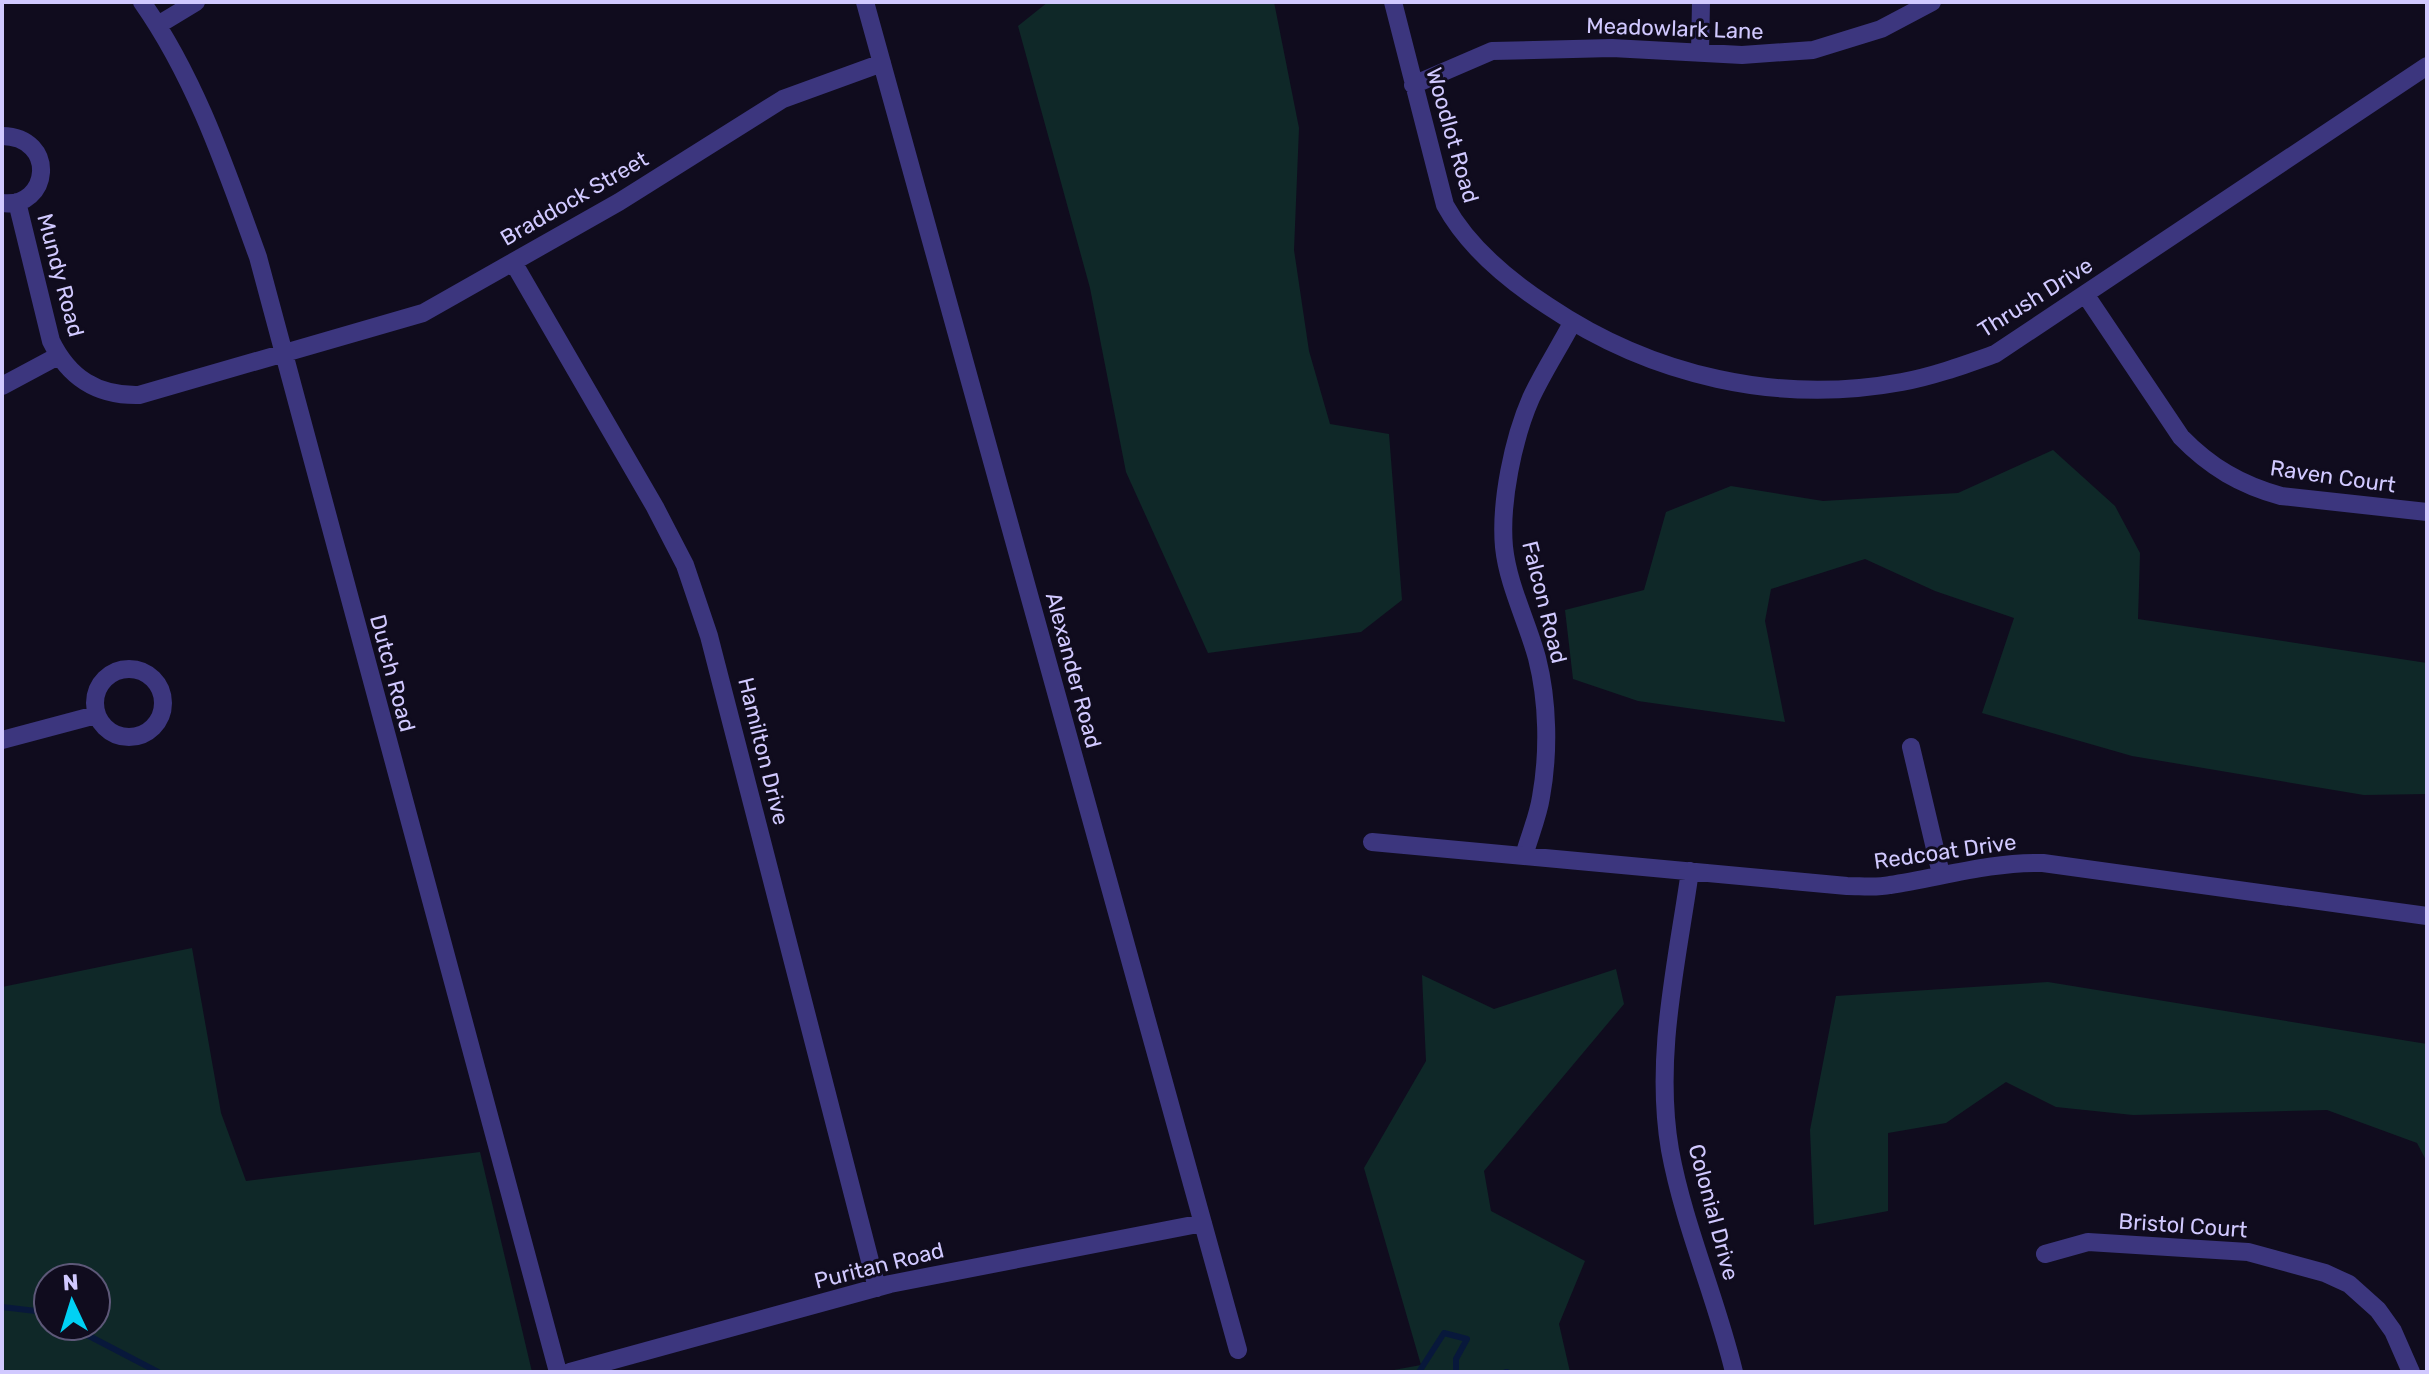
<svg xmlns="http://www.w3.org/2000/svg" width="2429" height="1374" viewBox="0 0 2429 1374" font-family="Rubik,sans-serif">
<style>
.green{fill:#0f2828;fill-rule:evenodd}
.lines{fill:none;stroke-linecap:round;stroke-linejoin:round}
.stream{stroke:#08183b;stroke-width:6}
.minor{stroke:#3c367e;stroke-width:18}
.labels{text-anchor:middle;stroke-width:6;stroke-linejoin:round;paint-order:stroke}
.street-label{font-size:22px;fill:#d1c9ff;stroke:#100c1e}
</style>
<rect width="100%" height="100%" fill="#100c1e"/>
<!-- green -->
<path class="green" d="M1048,2h226l25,126 -5,122 15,101 21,73 59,10 13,166 -41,32 -153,21 -82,-181 -36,-184 -72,-262z
M2053,450l62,56 25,47 -2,66 289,44v131l-63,1 -232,-39 -150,-43 32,-95 -79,-27 -70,-32 -94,30 -6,32 20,101 -147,-21 -65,-22 -8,-69 79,-20 22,-78 65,-26 92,15 135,-8z
M192,948l29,165 25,68 234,-29 52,220h-530v-385zM96,1278v48h-48v-48z
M1616,969l8,35 -140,167 7,40 94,50 -26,63 11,48h-187l38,-7 -57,-197 62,-107 -4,-86 72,34z
M2048,982l379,62v118l-10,-19 -90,-33 -194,5 -77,-8 -50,-25 -60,41 -58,10v78l-74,14 -4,-95 26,-134z"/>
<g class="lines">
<!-- stream -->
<path class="stream" d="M2,1307l34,4 12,5
M70,1326l88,46
M1419,1372l25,-39 23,6 -11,20v13
M1506,1372h1"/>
<!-- minor -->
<path class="minor" d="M142,2c54,77 84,167 116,255l300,1115
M865,2l373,1348
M1393,2l52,203c23,42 63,75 103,101 104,70 230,99 354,76 32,-6 62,-17 93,-28l432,-288
M158,25l38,-23
M1700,52l1,-50
M1413,85l79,-34 120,-3 130,7 71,-5 68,-21 51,-27
M2,136c56,1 48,73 0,67
M17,202l34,139c18,37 46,55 88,54l284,-82 196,-111 164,-103 99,-36
M513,262l142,245 30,58 24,71 168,652
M2085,294l96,143c29,30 60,48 100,59l146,16
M2,386l56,-30
M95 703a34 34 0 1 1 68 0a34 34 0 1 1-68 0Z
M2,740l94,-25
M1911,747l30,127
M1372,842l475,44c14,0 29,2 43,-1 52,-8 100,-23 153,-22l384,53
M1524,856c5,-19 14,-39 17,-59 8,-44 7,-96 -4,-139 -10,-37 -29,-73 -33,-111 -4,-44 9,-108 27,-149 12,-26 28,-50 41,-75
M1690,871c-13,92 -36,186 -20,279 14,76 46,147 64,222
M2045,1254l43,-12 160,10 77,21 24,11 29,26 15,21 18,41
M570,1372l320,-88 313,-61"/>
</g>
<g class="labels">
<!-- street labels -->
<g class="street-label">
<text transform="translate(1675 28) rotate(2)" y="8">Meadowlark Lane</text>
<text transform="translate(1453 135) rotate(74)" y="8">Woodlot Road</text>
<text transform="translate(574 198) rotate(-30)" y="8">Braddock Street</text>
<text transform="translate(61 275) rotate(75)" y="8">Mundy Road</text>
<text transform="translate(2035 297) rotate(-32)" y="8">Thrush Drive</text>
<text transform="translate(2333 476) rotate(8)" y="8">Raven Court</text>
<text transform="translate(1545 602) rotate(76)" y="8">Falcon Road</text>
<text transform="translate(1074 670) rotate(75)" y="8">Alexander Road</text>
<text transform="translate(393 673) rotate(75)" y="8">Dutch Road</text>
<text transform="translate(764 751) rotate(76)" y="8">Hamilton Drive</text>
<text transform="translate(1945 851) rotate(-8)" y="8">Redcoat Drive</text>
<text transform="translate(1714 1212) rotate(75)" y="8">Colonial Drive</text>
<text transform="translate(2183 1225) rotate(4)" y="8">Bristol Court</text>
<text transform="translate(879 1265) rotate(-14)" y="8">Puritan Road</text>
</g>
</g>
<!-- border -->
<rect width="2429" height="1374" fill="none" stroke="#d1c9ff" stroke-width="8"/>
<!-- north arrow -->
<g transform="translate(72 1302) rotate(356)"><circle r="38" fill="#100c1e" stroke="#5d5878" stroke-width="2"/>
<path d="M0-6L14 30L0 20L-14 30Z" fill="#00d1f4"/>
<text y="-12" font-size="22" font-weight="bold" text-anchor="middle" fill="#d1c9ff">N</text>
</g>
</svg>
